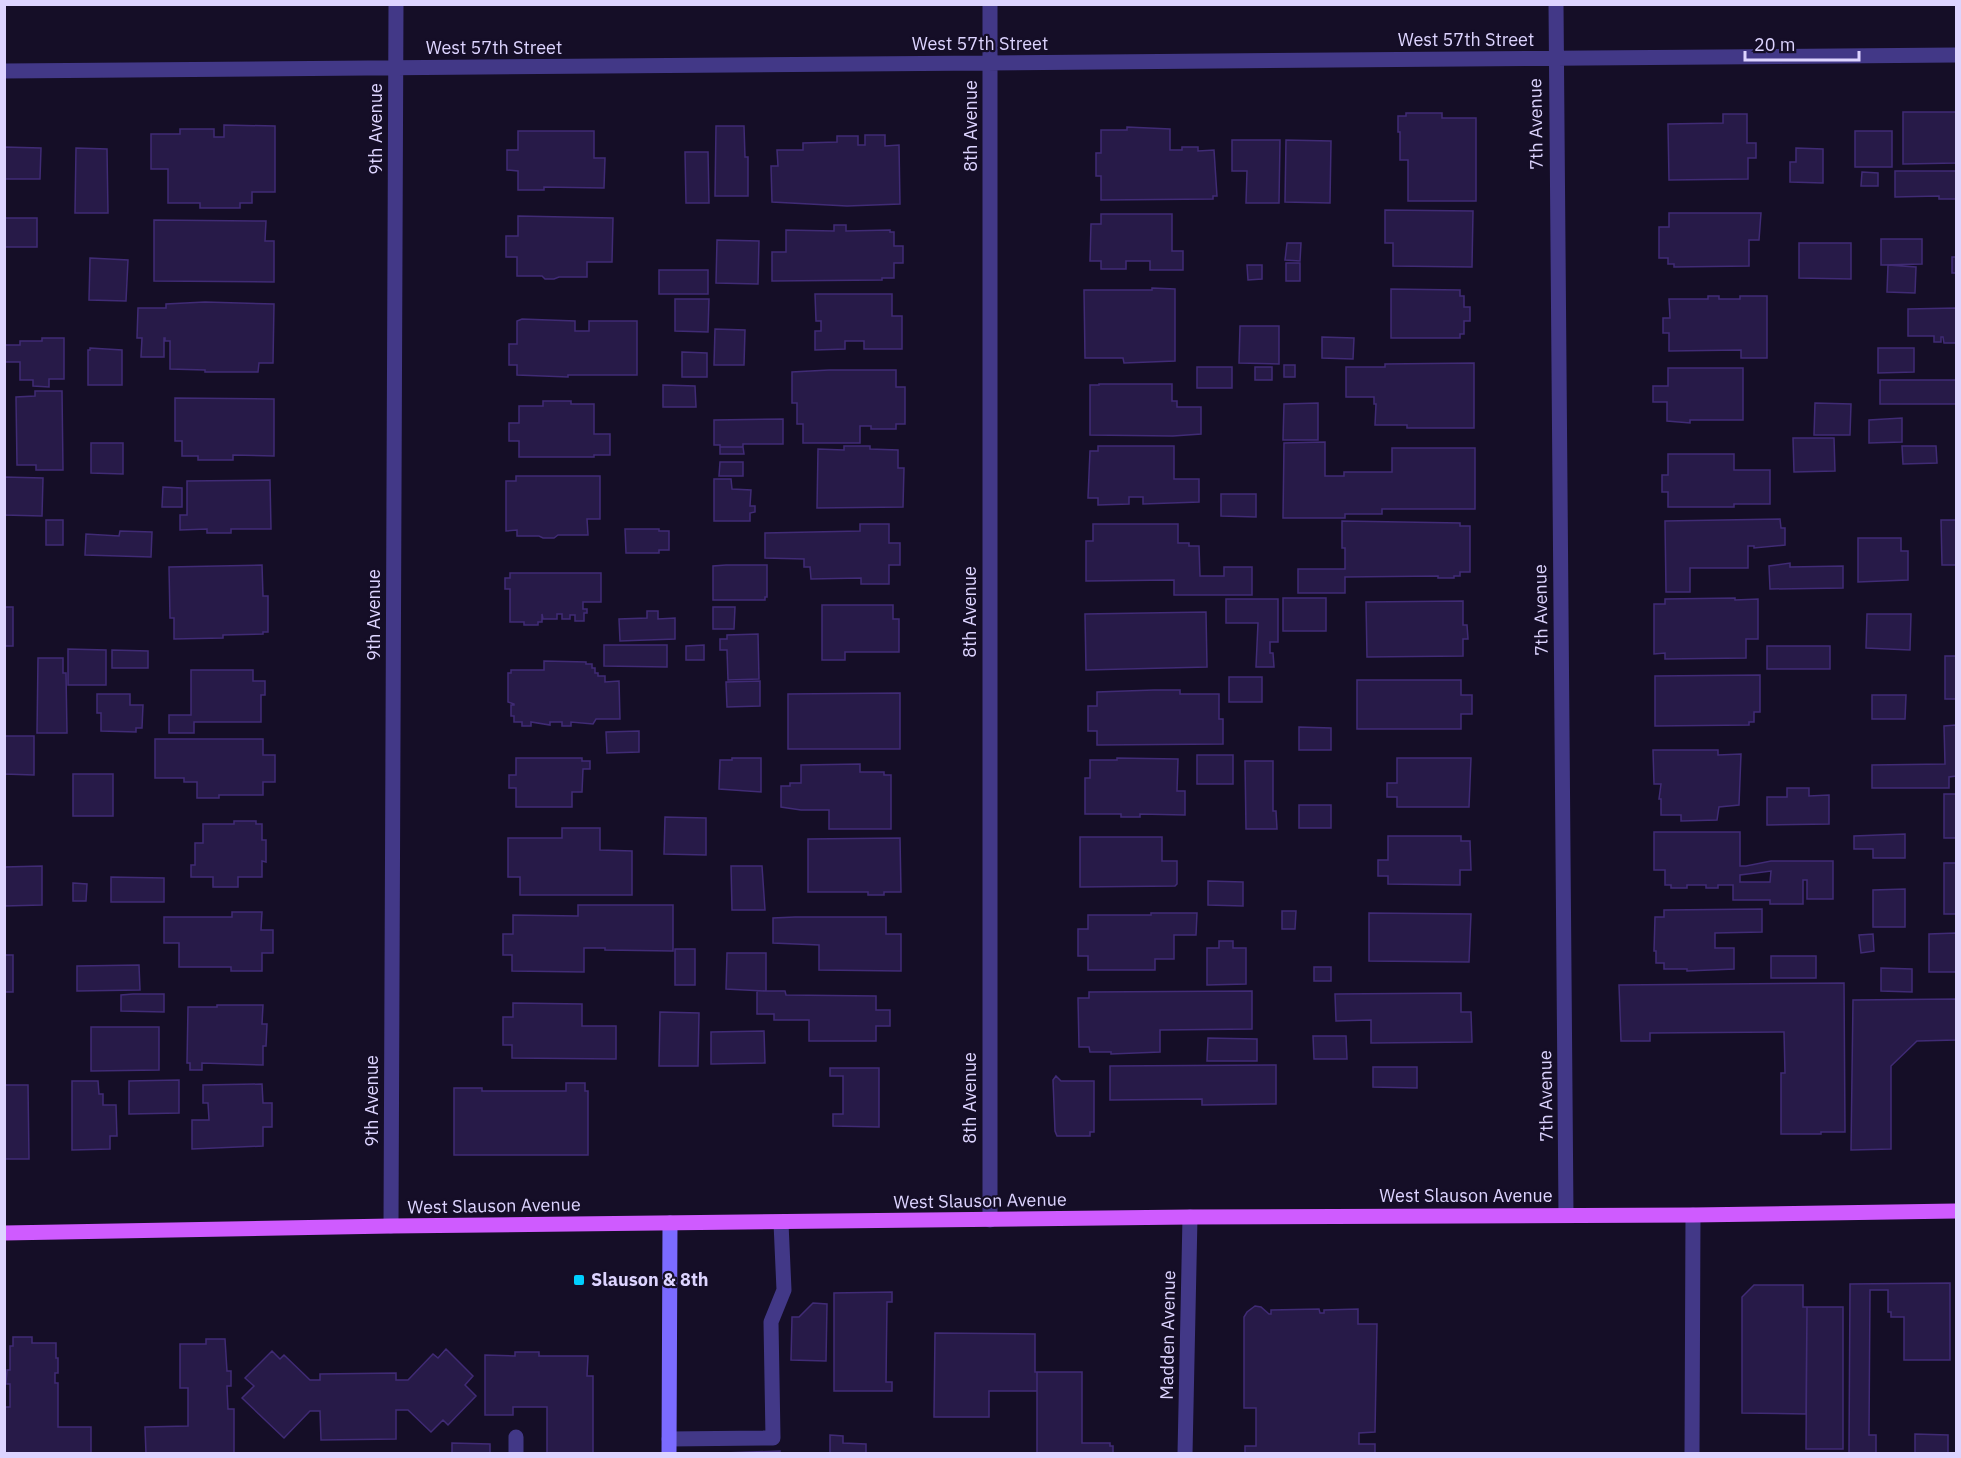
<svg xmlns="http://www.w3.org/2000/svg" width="1961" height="1458" viewBox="0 0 1961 1458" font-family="'IBM Plex Sans',sans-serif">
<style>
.building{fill:#271a48;stroke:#402b75;stroke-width:1.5;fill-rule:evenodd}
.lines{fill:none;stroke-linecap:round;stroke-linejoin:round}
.lane{stroke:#423887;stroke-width:15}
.street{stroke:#423887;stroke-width:15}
.secondary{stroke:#7b6bff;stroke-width:15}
.primary{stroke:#cf5bff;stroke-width:15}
.poi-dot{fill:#00d0ff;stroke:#150e27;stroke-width:2}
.labels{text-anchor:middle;stroke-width:4.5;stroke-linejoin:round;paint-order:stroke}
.street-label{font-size:18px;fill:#ddd4ff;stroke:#150e27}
.poi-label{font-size:18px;font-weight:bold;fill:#ddd4ff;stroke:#150e27;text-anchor:start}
</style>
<rect width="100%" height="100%" fill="#150e27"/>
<!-- building -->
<path class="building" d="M1903,112h53v51l-53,1z
M1406,113h36v5h34v83h-68v-41h-8v-28h-2v-16h8z
M1723,114h24v29h9v15h-8v21l-79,1 -1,-56 55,-1z
M224,125l51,1v66h-23v11h-12v5h-40v-5h-32v-34h-17v-35h29v-5h34v8h10z
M716,126h28l1,31h3v39h-33z
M1127,127l43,2v21h12v-3h16v4l16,-1 3,46h-4v3l-112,1v-24h-5v-23h5v-23h26z
M518,131h76v27h11l-1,30 -60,-1v3h-26v-19l-11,-1v-20h11z
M1855,131h37v36h-37z
M865,135h20v11l14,-1 1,59 -53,2 -75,-4 -1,-36h7l-1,-16h26v-7l34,-1v-6h21v9h7z
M1232,140h48l-1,63h-33l1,-32h-15z
M1286,140l45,1 -1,62 -45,-1z
M4,147l37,1 -1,31h-36z
M76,148l31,1 1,64h-33z
M1796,148l27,1v34l-33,-1v-20h6z
M685,152h23l1,51h-23z
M1895,171h61v28h-17v-3l-44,1z
M1862,172l16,1v13h-17z
M1385,210l88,1 -1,56 -79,-1v-23h-8z
M1669,213h92l-2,27h-10v26l-75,1v-3h-6v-6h-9v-31h10z
M1101,214h71v37h11v19h-33v-9h-24v8h-25v-8h-11l1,-37h10z
M518,216l95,2 -1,44h-25v15h-28l-5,2h-9l-3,-3h-25v-19h-11v-21h12z
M4,218h33v29h-33z
M154,220l112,1 -1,20h9v41l-120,-1z
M834,225h12v6l44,-1v2h4v14h9v17h-9v15h-12v2l-110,1v-29h14v-22l48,1z
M1881,239h41v25l-41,1z
M717,240l42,1 -1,43 -42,-1z
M1287,243h14l-1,18 -15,-1z
M1799,243h52v36l-52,-1z
M1952,257h4v16h-4z
M90,258l38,2 -2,41 -37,-1z
M1286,263h14v18h-14z
M1247,265h15v14l-14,1z
M1888,265l28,2 -1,26 -28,-1z
M659,270h49v24h-49z
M1152,288l23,1v72l-51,2 -1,-5h-38l-1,-68h68z
M1391,289l69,1v6h4v11h6v14h-6v13h-4v4h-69z
M815,294h77v22h10v33h-38v-8h-19v8l-30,1v-19h6v-10h-5z
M1708,296h11v3h21v-3h27v62h-26v-8l-72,1v-18h-6v-15h7l-1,-19h39z
M675,299h34l-1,33 -33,-1z
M205,302l69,2 -1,59h-14l-1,9h-53v-2l-35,-1v-28h-5v-3h-1v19h-23l1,-19h-5l1,-30h28v-4z
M1956,308v35h-12l-1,-6h-2v5h-7v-6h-26v-27z
M522,319l53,2v10h14v-10h48v54h-69v2l-51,-2v-10h-8v-21h8v-23z
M1240,326h39v38l-40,-1z
M715,329l30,1 -1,35h-30z
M1322,337l32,1 -1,21 -31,-1z
M42,338h22v41h-15v8l-16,-1v-6h-13v-18h-16v-17h16v-4h22z
M90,348l32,2v35h-34v-35h2z
M1878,348h36v24l-36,1z
M682,352l25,1v24h-25z
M1474,363v65h-67v-3h-32l1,-21h-2v-7h-28v-30h39v-3z
M1284,365h11v12h-11z
M1197,367h35v21h-35z
M1255,367h17v13h-17z
M1668,368h75v52h-53v3l-23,-2v-19h-14v-16h15z
M829,370h67v17h9v37h-9v5h-25v-3h-11v17h-57v-19h-6v-21h-5v-31z
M1880,380h76v24h-76z
M1099,384h73v17h5v6h24v27l-28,2 -83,-1v-50h9z
M663,385l32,1 1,21h-33z
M35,391h27l1,79h-27v-5h-19l-1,-68 19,-1z
M175,398l99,1v57l-41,-1v5h-35v-4h-16v-15h-7z
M543,401h28v3h23v30h16v21h-16v2h-75v-16h-10v-18h10v-17h24z
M1318,403v37h-35l1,-36z
M1815,403l36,1 -1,31h-36z
M1902,418v24l-33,1v-23z
M783,419v25h-40v3h-23v-2h-6v-25z
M1793,438h41l1,33 -41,1z
M1325,442v34h19v-4h48v-24h83v61h-93v5h-37v4h-62l1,-75z
M91,443h32v31l-32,-1z
M844,446h26v3l28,1v18h6l-1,39 -86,1 1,-59 26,1z
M1098,446h76v33h25v23l-56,2v-7h-14v7l-31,1v-7h-10l2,-47h8z
M1902,446h34l1,17 -34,1z
M720,447h23l1,7h-24z
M1668,454h66v16h36v34h-36v3h-66v-15h-6v-17h6z
M720,462h23v14h-24z
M516,476h84v43h-13l1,16h-30l-4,3h-11l-4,-2h-22v-6l-11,1v-50h10z
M4,477l39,1 -1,38 -38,-1z
M714,479h17l1,10 19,1 -1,16h5v6l-5,1v8h-36z
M270,480l1,49h-40v4h-24v-4l-27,1v-15h7v-34z
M163,487l19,1v19h-20z
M1221,494h35v23l-35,-1z
M1780,519l1,9h4v17l-31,3v-2h-6v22h-58v24h-24l-1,-71z
M46,520h17v25h-17z
M1941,520h15v45h-14z
M1342,521l118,2v3h10v46h-10v4h-6v2h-16v-2l-93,1v16h-47v-24h47v-21h-3z
M860,524h29v19h11v22h-11v19h-28v-6l-50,1 -1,-12h-6v-8l-39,-1v-25l95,-2z
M1093,524h85v19h11v3h10l1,30h24v-9h28v28h-78v-15l-88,1v-40h7z
M625,529h34v2h10v19h-10v3h-33z
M120,531l32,1 -1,25 -66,-2 1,-21 33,2z
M1858,538h43v13h7v29l-50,2z
M1790,563v4l53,-1v22l-73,1 -1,-23z
M262,565l1,31h5v36h-5v2l-40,1v3l-49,1v-21h-4l-1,-51z
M726,565h41v32h-2v3h-52v-34z
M510,573h91v29h-18v7h4v4h-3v8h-9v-6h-5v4h-8v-5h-5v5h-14l-1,-5v8h-4v3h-14v-3h-14v-33h-5v-11h5z
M1283,598h43v33h-43z
M1735,598v2l23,-1v40h-12v19l-81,1v-6l-11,1v-50h11v-5z
M1226,599h52v43h-8v11h3l1,14h-18l2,-44h-32z
M1463,601v24h4l1,14h-5v17l-96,1 -1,-55z
M822,605h71v14h6v33h-54v8h-23z
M4,607h9v39h-9z
M713,607h22l-1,22h-21z
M647,611h11v8l17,-1v21l-55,2 -1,-22 28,-1z
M1206,612l1,55 -121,3 -1,-56z
M1867,614h44l-1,36 -44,-2z
M758,634l1,45 -31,1 -1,-30h-7v-11h7v-4z
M604,645h63v22l-63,-1z
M704,645v15h-18v-14z
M1767,646h63v23h-63z
M68,649l38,1v35h-38z
M112,650l36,1v17h-36z
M1945,656h11v43h-11z
M38,658h25v15h3l1,60h-30z
M544,661l42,1v2h6v4h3v5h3v3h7v6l14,-1 1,38h-24l-3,5 -22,-2v4h-9v-4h-12v3l-19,-3v4h-9v-4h-8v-6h-3v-11h3v-1l-6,-2v-29h3v-3h33z
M191,670h62v11h12v14h-4v27h-67v11h-25v-18h22z
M1760,675v37h-6v10h-5v3l-94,1v-50z
M1229,677h33v25h-33z
M1357,680h104v15h11v19h-11v15h-104z
M760,681v25l-33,1 -1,-25z
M1154,690h26v4h39v25h4v25l-126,1v-14h-9v-25h9v-14z
M900,693v56h-112v-55z
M97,694h33v11h13l-1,23h-6v4l-35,-1v-18h-4z
M1872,695h34l-1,24h-33z
M1956,725v51l-7,1v11h-77v-23l73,-1 -1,-38z
M1299,727l32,1v22h-32z
M639,731v21l-32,1 -1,-21z
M4,736h30v39l-30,-1z
M155,739h108v16h12v27h-12v13h-44v3h-22v-16h-13v-4h-29z
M1653,750h65v5l23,-1 -2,51 -20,2 -2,13 -36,1v-6h-20v-16h-2l2,-15h-7z
M1197,755h36v29h-36z
M516,758h66v3h8v8h-7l-1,23h-10v15h-56v-19h-7v-13h7z
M732,758h29v34l-42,-3 1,-29h12z
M1117,758l61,1 -1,32h8v24l-45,-1v3h-19v-3h-36v-36h5v-18h27z
M1397,758h74l-2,49h-72v-10h-10v-14h10z
M1245,761h28v50h3l1,18h-31z
M860,764v8h24v3h7v54h-62v-19h-28l-20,-3v-21h9v-3h11v-18z
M73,774h40v42h-40z
M1787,788h22v8l20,-1v29l-62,1v-28h20z
M1944,794h12v44h-12z
M1299,805h32v23h-32z
M665,817l41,1v37l-42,-1z
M234,821h22v3h6v16h4v22l-4,-1v16h-24v10h-25v-10h-22v-12h4v-22h8v-19h31z
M562,828h38v22l32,1v44h-112v-18h-12v-39h54z
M1654,832h86v34h6l25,-5h62v38h-26v-19h-4v24h-33v-4h-37v-15h-15v3h-12v-3h-19v3h-16v-3h-6v-15h-11zM1771,871l-1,11h-30v-7z
M1905,834v24h-32v-9h-19v-13z
M1388,836h73v5h9l1,29h-11v15l-72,-1v-8h-10v-16h10z
M1080,837h82v24h15v23l-2,2 -95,1z
M900,838l1,54h-17v3h-16v-3h-60v-53z
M1944,863h12v51h-12z
M42,866v39l-38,1v-39z
M731,866h31l3,44h-33z
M111,877l53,1v24h-53z
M1208,881l35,1v24l-35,-1z
M73,883l14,1 -1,17h-13z
M1905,889v38h-32v-37z
M578,905h95v46l-68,-1v-2h-21v24l-72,-1v-16h-9v-21h10v-19l65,1z
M1762,909v23l-47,1v15h19v21l-47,2v-2h-23v-6h-8v-12h-2l1,-34h9v-7z
M1282,911h14l-1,18h-13z
M232,912h30l-1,18h12v23h-11v18h-31v-4h-52v-24h-15v-26h68z
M1151,913h46l-1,22h-22v24h-19v11h-67v-14h-10v-27h10v-14h63z
M1369,913l102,1 -2,48 -100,-1z
M795,917h91v17h15v37l-82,-1v-25l-46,-2v-25z
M1956,933v39h-27v-38z
M1873,934l1,17 -13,2 -2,-18z
M1219,941h14v7h13v36l-39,1v-37h12z
M675,949h20v36h-20z
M727,953h39v38l-40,-2z
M4,955h9v37h-9z
M1771,956h45v22h-45z
M139,965l1,25 -63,1v-25z
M1314,967h17v14h-17z
M1881,968l31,1v23l-31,-1z
M1844,983l1,149h-24v2h-40v-61h4l-1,-41 -134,1v8h-29l-2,-56z
M757,991h28l1,4 90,1v14h14v16h-14v15h-67v-21h-35v-6h-17z
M1252,991v38l-92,1v22l-49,2v-2h-21l-1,-5h-10l-1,-49h11v-6z
M1461,993v19h10l1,30 -101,1v-23l-35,1 -1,-27z
M133,994h31v18l-43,-1v-16z
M1956,999v41l-39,1 -26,25v83l-40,1 2,-150z
M513,1003l69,1v22h34v33l-104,-1v-13h-9v-28h10z
M217,1005h46l-1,19h5l-1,22h-3v19l-61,-2v7h-12v-7h-3l1,-56h29z
M660,1012l39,1 -1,53h-39z
M91,1027h68v43l-68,1z
M764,1031l1,32 -54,1v-32z
M1313,1036h33l1,23h-33z
M1208,1038l49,1v22h-50z
M1276,1065v39l-74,1v-6l-92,1v-34z
M1373,1067h44v21l-44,-1z
M830,1068h49v59l-46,-1v-12h10v-38h-13z
M1056,1076l5,5h33v51h-4v4h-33l-2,-5 -2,-51z
M179,1080v33l-50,1v-33z
M72,1081h26l1,13h4v11h13l1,31h-7v13l-38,1z
M566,1083h19v8h3v64h-134v-67h28v3h84z
M262,1084l1,19h9v24h-9v19l-71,3v-29h17l-1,-17h-5v-18z
M4,1085h24l1,74h-25z
M1950,1283v77h-46v-43h-13v-5h-3v-22h-18l-1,145h7v19h-27l1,-170z
M1754,1285h49v22h4l-1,107 -64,-1v-116z
M892,1292v10h-5l-1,80h6v9h-58v-98z
M813,1303l14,1 -1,57 -35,-1 1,-43h7z
M1255,1306l6,1 8,7h2v-4l48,-1 1,4h4v-3l34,-1v15h19l-2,108 -16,1v11h16v10h-130v-8h11v-38h-12v-91l3,-5z
M1807,1307h36v142h-37z
M935,1333l100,1v38h2v19h-48v26h-55z
M13,1337h19v6h24v15h2v15h-3v10h3v44h33v27h-87v-47h6v-23h-4l1,-14h3v-24h3z
M206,1339h19l2,32h4v15h-4l1,23h6v45h-88l-1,-27 43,-1v-38h-8v-44h26z
M446,1349l27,27 -8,9 11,11 -28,29 -5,-5 -12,12 -23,-22h-12v29l-75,1 -1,-29h-10l-26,27 -42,-40 12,-12 -9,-8 27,-27 8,8 4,-4 26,25h10v-6l76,-1v7h12l25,-26 5,4z
M515,1352h24v4h49l-1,20h6v78h-46v-47h-34v8h-28v-60l30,1z
M1037,1372h45v71h28v3h3v8h-76z
M1915,1434l33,1v19h-33z
M830,1435l13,1v7l23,1v10h-36z
M452,1443l38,1v10h-38z
M780,1451v3h-56v-1z"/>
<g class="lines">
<!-- lane -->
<path class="lane" d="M669,1439l104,-1 -2,-116 13,-32 -3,-67
M516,1454v-17"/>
<!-- street -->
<path class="street" d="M1556,4l10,1211
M4,71l1952,-16
M990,1220v-1216
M391,1226l5,-1222
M1185,1454l5,-237
M1692,1454l1,-239"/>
<!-- secondary -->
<path class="secondary" d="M669,1454l1,-231"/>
<!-- primary -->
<path class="primary" d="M4,1233l387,-7 799,-9 503,-2 263,-4"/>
</g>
<!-- markers -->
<rect class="poi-dot" x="573" y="1274" width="12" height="12" rx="3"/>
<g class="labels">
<!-- street labels -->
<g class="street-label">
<text x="1466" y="46">West 57th Street</text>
<text x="980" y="50">West 57th Street</text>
<text x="494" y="54">West 57th Street</text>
<text transform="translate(1536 124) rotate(-91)" y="6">7th Avenue</text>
<text transform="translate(971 126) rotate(-90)" y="6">8th Avenue</text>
<text transform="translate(376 129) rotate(-90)" y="6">9th Avenue</text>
<text transform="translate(1541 610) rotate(-91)" y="6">7th Avenue</text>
<text transform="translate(970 612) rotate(-90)" y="6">8th Avenue</text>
<text transform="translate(374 615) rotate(-90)" y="6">9th Avenue</text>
<text transform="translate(1546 1096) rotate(-91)" y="6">7th Avenue</text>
<text transform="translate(970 1098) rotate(-90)" y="6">8th Avenue</text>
<text transform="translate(372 1101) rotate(-90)" y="6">9th Avenue</text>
<text x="1466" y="1202">West Slauson Avenue</text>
<text transform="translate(980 1201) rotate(-1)" y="6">West Slauson Avenue</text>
<text transform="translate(494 1206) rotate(-1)" y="6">West Slauson Avenue</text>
<text transform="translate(1168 1335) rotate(-89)" y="6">Madden Avenue</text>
</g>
<!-- poi labels -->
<g class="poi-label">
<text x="591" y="1286">Slauson &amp; 8th</text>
</g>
</g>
<!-- border -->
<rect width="1961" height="1458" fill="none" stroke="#ddd4ff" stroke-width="12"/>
<!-- scale -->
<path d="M1745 51v9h114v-9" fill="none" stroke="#ddd4ff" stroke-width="3"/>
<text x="1754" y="51" font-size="18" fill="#ddd4ff" stroke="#150e27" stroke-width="4.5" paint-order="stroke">20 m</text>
</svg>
